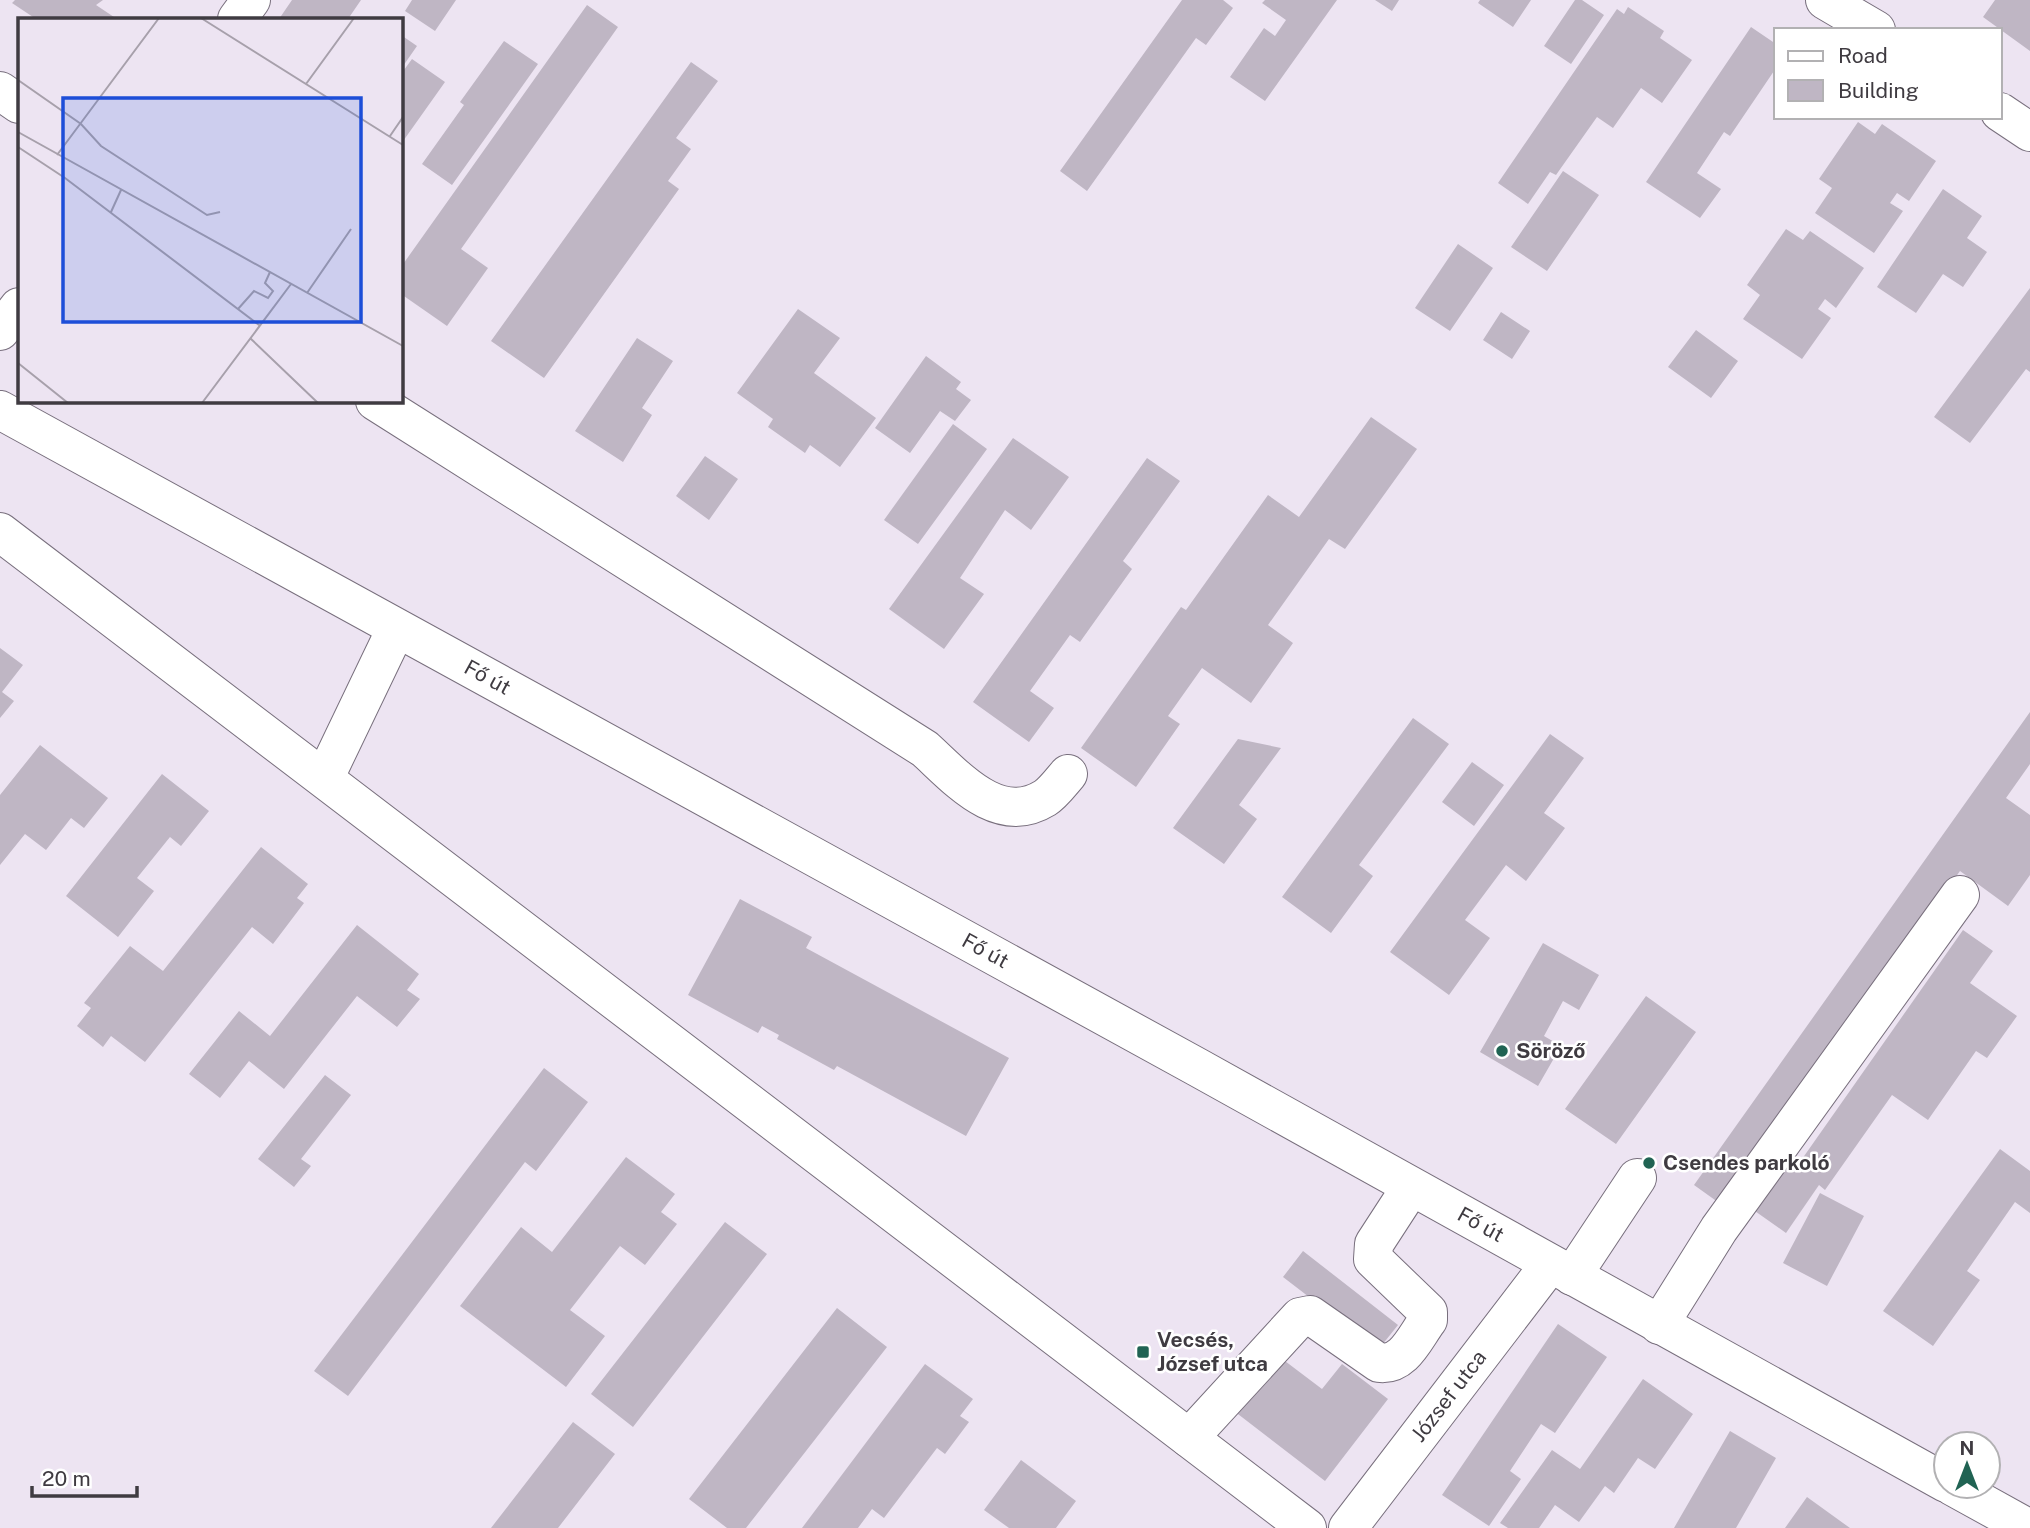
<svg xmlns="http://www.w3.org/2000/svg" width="2030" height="1528" viewBox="0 0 2030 1528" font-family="'Public Sans',sans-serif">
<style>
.building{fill:#bfb6c4}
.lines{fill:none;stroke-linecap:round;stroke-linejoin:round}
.minor-casing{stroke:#786f7d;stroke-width:40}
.major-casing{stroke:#786f7d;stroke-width:40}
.minor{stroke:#fff;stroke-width:38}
.major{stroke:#fff;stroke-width:38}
.poi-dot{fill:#206353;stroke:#fff;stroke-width:2.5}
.labels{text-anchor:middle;stroke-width:5;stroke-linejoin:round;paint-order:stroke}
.street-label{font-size:21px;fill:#3f3b41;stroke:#fff}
.poi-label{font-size:21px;font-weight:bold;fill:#3f3b41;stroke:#fff;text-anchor:start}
.inset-road{fill:none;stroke:#a7a0ab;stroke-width:2}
.view{fill:#1d4ed8;fill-opacity:0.15;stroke:#1d4ed8;stroke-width:3.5}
.inset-edge{fill:none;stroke:#3f3b41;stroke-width:3.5}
</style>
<rect width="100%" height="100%" fill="#ede4f2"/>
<!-- building -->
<path class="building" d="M15,0h88l-7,5 21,14h-81l-24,-16z
M292,0h69l-13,19h-69z
M412,0h44l-21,31 -30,-20z
M1182,0h41l10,8 -27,37 -10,-7 -109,153 -27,-20z
M1265,0h72l-72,101 -35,-24 34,-49 11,8 11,-16 -24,-17z
M1375,0h24l-7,11z
M1480,0h51l-18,27 -35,-24z
M1575,0h7l22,15 -33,49 -27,-18z
M1995,0h35v51l-47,-34z
M587,5l31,22 -157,222 27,19 -41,58 -46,-32v-27z
M1628,7l36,24 -4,7 32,22 -30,43 -21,-15 -28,40 -16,-11 -41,58 -6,-3 -22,32 -30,-21 119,-174 7,5z
M1751,27l25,17v24l-46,68 -6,-4 -27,41 24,16 -21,29 -54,-36z
M401,35l16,11 -16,23z
M504,41l34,23 -86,121 -30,-21 42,-59 -4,-3z
M412,59l33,23 -44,62v-70z
M691,62l27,19 -42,57 15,11 -23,32 11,8 -135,189 -53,-37z
M1858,122l17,12 7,-10 54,37 -27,40 -12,-8 -7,10 13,8 -29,42 -59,-40 17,-25 -13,-9z
M1563,171l36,24 -52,76 -36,-24z
M1943,189l39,27 -15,22 20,14 -24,35 -20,-13 -27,39 -39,-26z
M1786,229l17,11 7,-9 54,37 -28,40 -11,-9 -7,10 13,9 -29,41 -59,-40 17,-24 -13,-10z
M1458,244l35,24 -43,63 -35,-23z
M2030,288v84l-4,-3 -56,74 -36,-26z
M798,309l42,29 -26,35 62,45 -36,49 -30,-22 -5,8 -37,-26 5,-8 -36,-26z
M1501,312l29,19 -18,28 -29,-19z
M1696,330l42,31 -27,37 -43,-31z
M637,338l36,23 -31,47 10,7 -29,47 -48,-31z
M926,356l35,26 -5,7 15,11 -16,21 -15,-10 -30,42 -35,-25z
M1371,417l46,32 -72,100 -16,-10 -61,86 25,18 -42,60 -49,-35 -34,48 12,8 -44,63 -55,-39 100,-141 5,3 82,-115 31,22z
M953,424l34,25 -69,95 -34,-24z
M1013,438l56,39 -38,53 -26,-20 -45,68 24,16 -40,55 -55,-40z
M705,456l33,23 -29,41 -33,-24z
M1147,458l33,23 -57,80 9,8 -52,73 -10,-7 -40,56 24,17 -25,34 -56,-40z
M0,648l23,17 -21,27 12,9 -14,17z
M2030,712v52l-24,34 24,17v60l-22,31 -48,-35 -238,334 -28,-20z
M1413,718l36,26 -90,121 14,11 -42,57 -49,-36z
M1550,734l34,24 -40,55 21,15 -39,53 -20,-16 -41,55 25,18 -41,57 -59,-43z
M1238,739l43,9 -42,57 18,14 -33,45 -51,-36z
M40,745l68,53 -24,30 -13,-10 -25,32 -21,-16 -25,31v-70z
M1472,762l32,23 -30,41 -32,-24z
M162,774l47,37 -28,35 -11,-9 -33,41 17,13 -36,46 -52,-41z
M261,847l47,37 -11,14 7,5 -31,41 -21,-17 -107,135 -34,-26 -8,11 -26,-21 14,-18 -7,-5 46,-57 33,25z
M740,899l72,38 -6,11 203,110 -43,78 -129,-70 -3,4 -57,-31 2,-4 -17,-9 -4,7 -70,-38z
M357,925l62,49 -12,16 13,9 -23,28 -40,-31 -73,93 -35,-28 -29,37 -31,-24 50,-63 31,25z
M1963,930l30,21 -23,32 47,33 -30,42 -11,-7 -48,69 -36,-25 -67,95 -6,-5 -33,48 -34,-24 33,-47 10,7z
M1543,943l56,32 -20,35 -16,-9 -19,35 17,10 -23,40 -58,-34z
M1646,996l50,36 -80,112 -51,-35z
M544,1068l44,34 -52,69 -11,-9 -177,234 -34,-25z
M325,1075l26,20 -50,64 10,7 -17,21 -36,-28z
M2000,1149l30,22v42l-15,-11 -48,69 13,9 -47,66 -50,-35z
M626,1157l49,37 -14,18 16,12 -32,41 -25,-19 -50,64 35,26 -39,51 -106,-81 61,-79 31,25z
M1820,1193l44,23 -37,70 -44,-23z
M725,1222l42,32 -134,173 -42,-33z
M1303,1251l95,74 -20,25 -95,-73z
M837,1308l50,39 -141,181h-19l-38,-29z
M1558,1324l49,33 -52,76 -14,-9 -31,47 11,8 -32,47 -47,-31z
M1277,1355l45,34 20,-25 46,35 -63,82 -91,-70z
M925,1364l48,35 -13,17 9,6 -24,32 -8,-6 -53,70 -12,-9 -14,19h-56z
M1643,1379l50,35 -38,55 -17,-11 -24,35 -9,-7 -26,36 -24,-17 -16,23h-31l-8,-5 52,-73 28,19z
M573,1422l42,32 -57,74h-67z
M1730,1431l46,27 -40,70h-62z
M1021,1460l55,41 -20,27h-47l-25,-18z
M1807,1497l36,26 7,5h-65z"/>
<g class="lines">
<defs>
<g id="minor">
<path d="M1825,0l51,30"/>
<path d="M237,19l14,-19"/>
<path d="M0,91l19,13"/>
<path d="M2000,112l30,20"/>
<path d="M0,331l19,-24"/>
<path d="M375,401l550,348c32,29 73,78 120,49 8,-5 16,-16 23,-24"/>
<path d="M0,532l1307,996"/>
<path d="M325,777l71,-148"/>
<path d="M1572,1276l65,-98"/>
<path d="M1659,1325l60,-96 241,-334"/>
<path d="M1189,1438l111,-121 10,-2 69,48c25,3 36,-26 49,-43v-8l-55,-53 1,-15 37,-57"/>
<path id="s1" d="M1348,1528l202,-264"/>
</g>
<g id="major">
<path id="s2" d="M0,410l1197,657 749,416"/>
<path d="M1952,1486l76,42"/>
</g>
</defs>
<!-- minor casing -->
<use href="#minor" class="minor-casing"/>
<!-- major casing -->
<use href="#major" class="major-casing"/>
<!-- minor -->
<use href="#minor" class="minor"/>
<!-- major -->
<use href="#major" class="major"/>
</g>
<!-- markers -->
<g class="poi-dot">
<circle cx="1502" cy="1051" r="7"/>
<circle cx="1649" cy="1163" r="7"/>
<rect x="1136" y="1345" width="14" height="14" rx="3.5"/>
</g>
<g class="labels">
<!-- street labels -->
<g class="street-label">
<text dy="7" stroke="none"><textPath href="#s2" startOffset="556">Fő út</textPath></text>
<text dy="7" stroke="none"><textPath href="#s2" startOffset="1124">Fő út</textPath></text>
<text dy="7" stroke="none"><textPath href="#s2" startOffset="1690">Fő út</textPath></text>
<text dy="7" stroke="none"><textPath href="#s1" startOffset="166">József utca</textPath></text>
</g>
<!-- poi labels -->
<g class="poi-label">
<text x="1516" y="1058">Söröző</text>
<text x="1663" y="1170">Csendes parkoló</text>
<text x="1157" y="1347">Vecsés,<tspan x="1157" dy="24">József utca</tspan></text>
</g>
</g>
<!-- overview -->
<g transform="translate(18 18)">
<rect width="385" height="385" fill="#ede4f2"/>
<path class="inset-road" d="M183,0l202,127M0,62l63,44 20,22 106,69 13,-3M288,66l48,-66M0,114l385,214M372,118l13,-19M0,129l47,31 194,147M39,137l102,-137M93,194l10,-22M289,275l44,-64M220,291l16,-18 14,7 5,-7 -8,-8 5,-11M232,320l68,65M0,345l50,40M184,385l89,-119"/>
<path class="view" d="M45,80h298v224h-298z"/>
<rect width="385" height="385" class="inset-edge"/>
</g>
<!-- legend -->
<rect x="1774" y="28" width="228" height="91" fill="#ffffff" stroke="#b2b1b3" stroke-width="2"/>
<rect x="1788" y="51" width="35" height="10" fill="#ffffff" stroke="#b2b1b3" stroke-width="2"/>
<text x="1838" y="63" font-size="21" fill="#3f3b41">Road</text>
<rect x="1788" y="80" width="35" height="21" fill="#bfb6c4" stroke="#b2b1b3" stroke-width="2"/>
<text x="1838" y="98" font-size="21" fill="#3f3b41">Building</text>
<!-- north arrow -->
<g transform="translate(1967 1465)"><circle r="33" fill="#ffffff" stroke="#b2b1b3" stroke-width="2"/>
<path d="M0-5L12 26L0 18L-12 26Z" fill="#206353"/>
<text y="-10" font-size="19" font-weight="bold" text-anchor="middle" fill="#3f3b41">N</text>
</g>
<!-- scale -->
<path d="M32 1486v10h105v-10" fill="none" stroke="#3f3b41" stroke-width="3.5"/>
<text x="42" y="1486" font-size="21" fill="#3f3b41" stroke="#ffffff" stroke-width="5" paint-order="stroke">20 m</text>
</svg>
